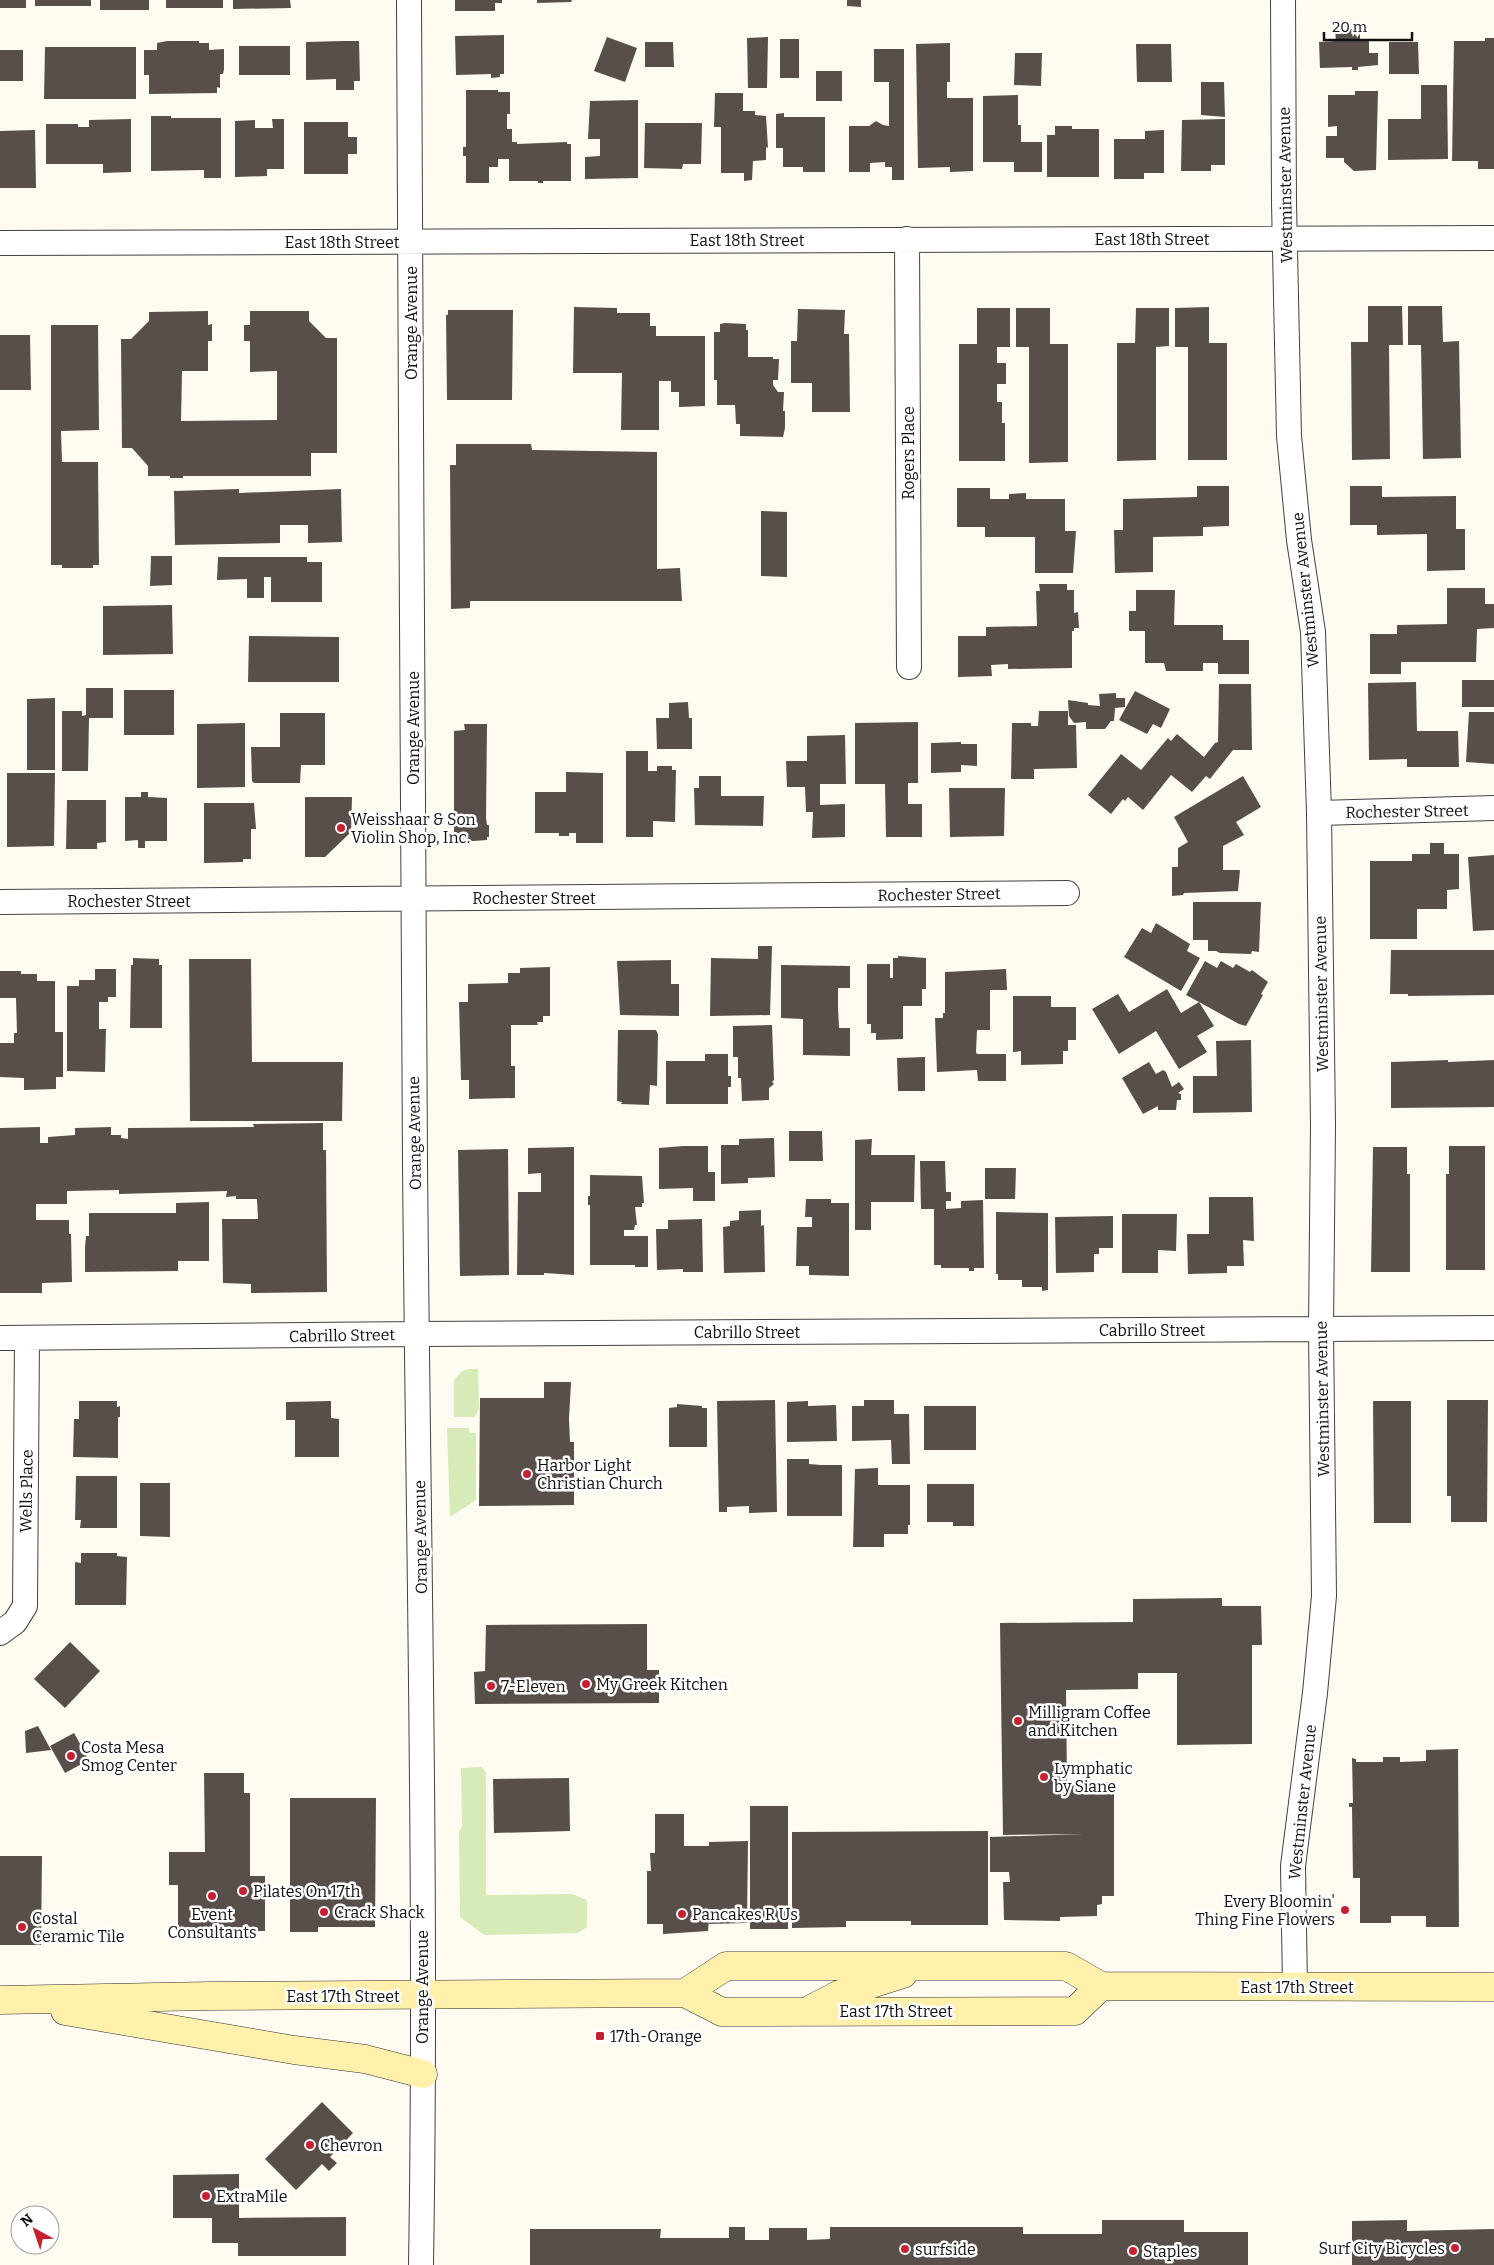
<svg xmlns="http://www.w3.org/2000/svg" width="1494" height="2265" viewBox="0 0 1494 2265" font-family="Bitter,serif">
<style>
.green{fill:#d6ebb8}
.building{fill:#584f4b}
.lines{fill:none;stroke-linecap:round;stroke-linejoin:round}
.minor-casing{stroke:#424242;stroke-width:26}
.secondary-casing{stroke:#313131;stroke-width:29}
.minor{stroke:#fff;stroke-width:24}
.secondary{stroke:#fff1ac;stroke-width:28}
.poi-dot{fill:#c52132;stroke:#fff;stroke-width:2}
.labels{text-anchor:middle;stroke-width:5;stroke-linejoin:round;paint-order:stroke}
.street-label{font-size:16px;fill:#0f0f0f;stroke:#fff}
.poi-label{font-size:16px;fill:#0f0f0f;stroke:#fff;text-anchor:start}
</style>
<rect width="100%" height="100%" fill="#fffbf1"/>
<!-- green -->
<path class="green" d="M469,1369h9l1,40 -4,8h-21v-37l8,-9z
M469,1428l1,5h6v67l-26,17 -3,-89z
M481,1767l5,5v123l86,-1 15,6v27l-9,6 -94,2 -24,-18 -1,-85 3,-6 -1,-58z"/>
<!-- building -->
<path class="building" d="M0,0h26v8h-26z
M35,0h56v6h-56z
M100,0h49v10h-49z
M166,0h57v8h-57z
M233,0h57l1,8 -58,1z
M455,0h47v3h-7v8h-40z
M537,0h35l-1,2 -34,1z
M847,0h14v7l-14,-1z
M1335,29h25v11h9v13h9v12l-20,2v3h-6v-3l-32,1 -1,-26 17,-1z
M504,35v39h-4v3l-9,1v-4l-35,1 -1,-39z
M607,37l30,11 -12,34 -31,-11z
M768,37l-1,51h-19l-1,-50z
M1485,38h9v131h-16v-8h-26l2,-120h31z
M780,39h19v39h-19z
M167,41h32v2h10v7l15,-1v20l-1,5h-3v14l-3,-1v6l-68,1v-19h-5v-25h13v-7z
M343,41h16l1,40h-6v9h-18v-11l-30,1v-38z
M645,42h28l1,25h-29z
M1389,42h29l1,32h-30z
M950,43v39h-3v16h26v73l-23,1v-5l-32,1 -2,-124z
M1136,44h35l1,38h-35z
M239,46h51v29h-51z
M45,47h91v52h-92z
M874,49h30v131h-12v-13h-7v-5l-15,1v9h-21v-46h20l7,-5 7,4 6,1v-44h-15z
M0,50h23v31h-23z
M1015,53h27l-1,33 -27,-1z
M816,71h26v30h-26z
M1201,82h23l1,35 -24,-2z
M1421,85h26l1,74 -60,1v-41h33z
M466,90h32v2h12v22h-3v15h5v13h5v2l50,-2v2h4v37h-28v2h-5v-2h-29v-22h-11v8h-9v16h-23v-27h-3v-9h3z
M1355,91h23l-2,79 -22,1 -10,-9v-4h-18v-22h11v-10l-9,1v-32h27z
M715,93h28v18h12v4l11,1 2,32 -2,-1v13l-13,1 -1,19 -8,1v-8h-23v-46h-7z
M1018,95v30h3v17h21v30h-28v-10h-31v-66z
M638,100v78l-53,1v-22l15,-1v-17h-12l2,-38z
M784,113v4h41v55h-22v-5h-20v-19h-7v-34z
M151,116h20v2h50v60h-17v-8l-53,1z
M131,119v53l-28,1v-9h-57v-40h32v3h11v-7z
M272,119h12v50h-17v7l-32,1v-56l20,-1v8h18z
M1225,119v46h-14v6h-30l1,-51z
M304,122h44v15h9v17h-9v20h-44z
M645,123h57l-1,41h-18l-1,5 -38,-1z
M1055,126h17v3h27v48h-52v-42h8z
M35,130l1,58h-36v-57z
M1164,130v43h-20v6h-30v-40h31v-8z
M1368,306h34l1,39h-14l1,114 -38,1 -1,-118h17z
M1408,306h34l1,36 16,-1 2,117 -38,1 -2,-114h-13z
M574,307l43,1v5h33v13h6v10h49v70l-26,1v-15h-8v-11h-12v49h-38l1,-57h-49z
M1209,307v36h18v117h-39v-113h-13v-39z
M977,308h33v39h-13v16h9v21h-9v18h5v21h3v38h-46v-117h18z
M1016,308h34v36h18v118l-39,1v-116h-13z
M1136,308h33v38l-13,1v113l-39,1v-118h18z
M798,309l47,1 -1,24h5l1,78h-38v-29h-21v-42h6z
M448,310h65l-1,90h-65l-1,-85h2z
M208,311v14l4,-1v17h-4v30h-26l-1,50 96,-1v-49l-27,1v-31h-6v-16h6v-14h59v10l17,17h11v115h-26v23h-128v2h-13v-2h-22v-10l-16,-18h-10l-1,-109h10l18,-18v-9z
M725,323l21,1v6h2v27h25v2h6l-1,21h-5v5l5,7h6l-1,19h2v17l-2,9 -43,-1v-12h-4l-1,-19h-18v-25h-3v-48h6v-8z
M51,325h47l1,105 -38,1 1,31h36l1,103h-6v3h-31v-3h-11z
M0,335h30l1,55h-31z
M456,444h75l1,6 125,2v117l23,-1 2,33h-212v7l-19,1 -1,-144h6z
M1197,486h32v40l-26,1v9l-50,1v35l-38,1 -1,-43h9v-31l74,-2z
M1350,486h32v11l74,-1v33h9v41l-38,1v-37l-50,1v-10h-27z
M957,488h33v11h19v-5l17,-1v6h39v32h11l-3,42h-38v-36h-50v-10h-28z
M239,489v4l102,-4 1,53 -34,1v-18h-28v18l-105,2 -1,-54z
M761,511l26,1v65l-26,-1z
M151,556h21v29l-22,1z
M218,557h89v5h15v40h-51v-25h-7v21h-17v-19l-30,1z
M1039,584h28v6h7v23l4,-1 1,16h-5v3h-2v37l-64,1v-5l-17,1 1,11 -34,1v-41h28v-9l51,-1 -1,-35h4z
M1447,588h38v16h9v24l-17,1 -1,33h-75v12h-31v-40h27v-9l50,-1z
M1136,590h39l-1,35h49v15h26v34h-31v-11h-15v8h-37l-2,-8h-19v-32h-16v-20h7z
M172,605l1,49 -70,1v-49z
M249,636l90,1v45h-91z
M1462,680h32v27h-32z
M1416,682l1,49h41l1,36h-52v-8l-38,1 -1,-77z
M1219,684h32l1,66h-19l-23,29 -4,-3 -14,16 -21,-17 -28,35 -15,-13 -3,4 -2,-2 -12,15 -23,-19 33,-41 20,16 27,-32 3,3 6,-7 27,23 11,-14 3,-1z
M86,688h27v30h-24l-1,53h-26v-60h20v5l4,-1z
M124,690h50v45h-50z
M1135,691l35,18 -9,19 -8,-4 -6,10 -28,-14z
M1116,693v5h9v9l-10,1 -1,13h-3l-6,8h-19v-7l-12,1 -5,-7 -1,-16 20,3v2l12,1 -1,-12z
M55,698v72h-28v-71z
M688,702l1,16h3v31h-35l-1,-31h13v-15z
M1039,711h29v14h8l1,43 -43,1v10h-23l1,-56h19v3h7z
M1469,712h25v52l-28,-2z
M280,713h45v52h-24l-1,18h-46l-2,-2 -1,-34h29z
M918,722v61h-10v21h14v33h-36l-1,-53h-30v-61z
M245,723v64l-48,1v-64z
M464,724h23l-1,94 1,7h2v12h-2v3l-27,2v-5h-6v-106l11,-1z
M845,735l1,49h-26v21l25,-1v33l-33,1 1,-26h-7l-1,-25h-18l-1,-26h21v-25z
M961,742v2h16v22l-16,-1v7l-30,1v-30z
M626,751h22v20h9v-5h15v4h4l-1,52 -22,-1v16h-27z
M566,772l37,1v70h-27v-10h-7v3h-10v-3h-24v-41h31z
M7,773h48l-1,73 -47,1z
M699,776h22v20h43l-1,30 -68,-1 -1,-37h5z
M1243,776l18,31 -25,15 8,13 -21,11v24h17l-2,21 -54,2 -1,2 -11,1v-29h6v-19l10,-6 -14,-25z
M949,788h56l-1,48 -54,1z
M141,792h7v5l19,1v43h-22v7h-7v-8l-13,1v-44h16z
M305,797h47l-1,35 -26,25h-20z
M67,800h39v42l-9,1v6h-31z
M204,803h50l2,26h-5v30h-8v3l-39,1z
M1430,843h14v11h15v35l-12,1v19h-30v30h-47v-78h42v-7h18z
M1494,855v75l-21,1 -5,-74z
M1193,902h68l-2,50 -7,-1 -1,3 -31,-1 -4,-2h-8v-11h-15z
M1156,923l34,21 -3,7 13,7 -19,33 -57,-34 18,-29 9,5z
M758,946h14l-2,69 -60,1 1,-58 47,1z
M1391,950h103v45l-86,1v-2h-18z
M898,956l28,2v31h-4v17h-19v33l-27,1v-7h-5v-9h-4v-60h23v14h3v-20h5z
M133,958l26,1v6h3v63h-32l1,-63h2z
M189,959h62l1,103h91l-1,59h-152z
M671,960v24h8v32l-59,-1 -3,-54z
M1205,961l12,7 4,-7 12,7 3,-4 14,8 2,-2 16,12 -7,12 2,1 -17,31 -7,-2 -40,-22 15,24 -17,10 10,16 -28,17 -23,-38 -37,23 -27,-45 26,-15 11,18 38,-23 14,24 18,-11 -13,-7z
M781,965l69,1v22h-12v21l1,19h11v28l-47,-1v-36l-22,-1z
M550,967v49h-7v6h-6l1,3h-27v41h4v32l-46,1v-19h-8l-2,-78h9v-18l40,-1v-10h12v-5z
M95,969h21v28h-8v5h-9v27h7l-1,43 -38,-1v-85h12v-6h16z
M1006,969l1,21h-17v40h-13l-1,22 1,2h29v27h-28l-1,-11 -40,2 -2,-54h8v-5h2v-41z
M0,971h21v3h16v7h18v51h8v45h-7v12l-32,1v-12l-24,-1v-34h14v-10h3l-1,-35h-16z
M1013,996h38v11h25v33h-8v11h-5v13l-42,1v-14l-8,1z
M772,1025l2,55 -2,2 2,2 -5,4v12l-27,1 -1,-23h-3v-21h-5v-31z
M618,1030h38l2,4 -1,52 -7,-1 -1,20 -28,-1 1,-2 -5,-1z
M1251,1040l1,72 -59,1v-37h24l-1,-35z
M705,1054h23v22h3v11h-3v17h-62v-43h39z
M925,1057v34h-27l-1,-33z
M1448,1060v2l46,-2v47l-103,1v-46z
M1149,1062l7,12 7,-4 3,2 6,15 7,-5 5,7 -6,4 3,1v6h-4l-1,10h-18v-4l-15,8 -21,-36z
M323,1123v27h3l1,142 -76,1v-9l-28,-1 -1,-64h36l-1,-20h-21v-3l-10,1 1,-6 -108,3v-4l-52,1v13h-31v16h33v14h2l1,48 -30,1v10h-42v-165l40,-1v16h8v-6l27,-2v-7l36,-1v8h10v3l7,1v-11l126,-1 -1,-3z
M789,1131h33l1,30h-34z
M774,1138l1,39 -27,1v5l-27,1v-39h18v-6z
M872,1139l-1,16h44l-1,47h-43v28h-16v-90z
M683,1146h25v26h7v29h-22v-13l-34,1v-41z
M1449,1146h36v124h-39v-96h3z
M574,1147v128l-30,-2v2h-27l1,-83h23v-19l-13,1v-26z
M1373,1147h34v27h3v98h-39z
M508,1149l1,126 -49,1 -2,-126z
M920,1161h25l1,31h5v9h-5v8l15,-1v-7l22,-1 1,68h-10v3h-5v-3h-28v-3h-7v-56h-13z
M985,1168h31l-1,31h-30z
M590,1175l52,1 2,27h-2v4h-7l2,18h-2l-1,5h-10v6h24v31h-13v-2h-45v-60h-2v-9h2z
M1209,1197h44l1,44 -11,-1 1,26h-17v7l-39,1 -1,-40h22z
M806,1199h25v4h18v73l-40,-1v-9h-13l1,-39h15v-10h-7z
M209,1202v59h-31v10l-93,1v-24l1,-12h3v-23h87v-10z
M761,1210v16l3,-1 1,47 -41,1 -1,-46 7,-1v-5l9,-1v-9z
M996,1212l52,1v77l-6,1v-4h-20v-7h-24v-6h-2z
M1122,1214h55l-1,37 -18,-1v23h-36z
M1113,1216v32h-14v6h-5v18l-38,1 -1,-56z
M702,1219l1,53h-20v-3l-26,1 -1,-41h12v-9z
M544,1382h27l-2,37 1,23h4v63l-95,1 1,-108h64z
M775,1400l2,112 -28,1v-7l-22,1v5h-8l-2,-111z
M864,1400h30v14h15l1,50h-18l-1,-24 -39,1v-35h12z
M1447,1400h41l-1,122h-36v-26h-4z
M79,1401h38v6l3,-1v11h-2v41l-45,-1 1,-38h5z
M331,1401v17l8,1v38h-44v-37h-9v-18z
M808,1401v5l28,-1 1,36 -50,1v-40z
M1373,1401h38v122h-37z
M677,1404l25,2v2h5v39h-38v-39l8,-1z
M924,1406h52v44h-52z
M787,1459h22v5l12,1h21v51h-55z
M878,1468v17h32v40h-2v9h-24v13h-31l2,-78z
M76,1476h41v52h-37l1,-8h-6z
M140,1483h30v54l-30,-1z
M927,1484h47v42h-21v-4h-26z
M81,1553h36v3l10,1 -1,48h-51v-43l6,1z
M1222,1598v8h39l1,39h-10v99l-75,1v-72h-39v16l-72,1 1,92h47v114h-12v8l-5,1v11l-37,1v4l-56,-1 -1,-38h7l-1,-10h-19v-35l94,-3 -81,1 -3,-212 133,-1v-23z
M647,1624v46h12v33l-184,1 -1,-32 11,-1 1,-46z
M70,1642l30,29 -35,37 -31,-29z
M38,1726l13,24 -25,3 -1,-22z
M74,1733l15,27 -24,13 -15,-27z
M1458,1749l1,178h-33v-11h-35v7h-31v-45h-7l-1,-71h-3v-4h4l-1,-45 4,1v3h27v-5h17v5l26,-1v-11z
M204,1773h40v20h6v83h15v55h-51v-3h-8l-1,3h-27v-46h-9v-33h36z
M569,1778l1,53 -76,2 -1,-54z
M290,1798h86l-1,129h-57v5h-28z
M750,1806h38v123h-38z
M655,1814h29v32h25v-4l39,-1 -1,82 -38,1v-4l-1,11 -45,3v-10h-16v-53h4l-1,-18h5z
M988,1831v94h-77v-4h-65v6l-54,1v-96z
M0,1856h42l-1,89h-41z
M322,2102l31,31 -23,24 7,6 -8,8 -7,-7 -26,26 -31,-31z
M239,2174v44l107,-1v39h-108v-13h-26v-25h-39v-43z
M1102,2220h82v12h64v33h-718v-36h131l-1,9h69v-11h16v13h24v-12h38v12l23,-1v-12h193v7h79z
M1407,2220v11l87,-2v36h-142v-44z"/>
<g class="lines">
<defs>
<path id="minor" d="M409,0c3,387 2,774 6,1161 3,368 12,736 6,1104
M1283,0l1,203 5,233 10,104 14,92 6,181 4,312 -2,204 3,267 -9,97 -22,173 2,121
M907,239l2,428
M0,243l1494,-5
M1319,813l175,-5
M0,902l1067,-9
M0,1338l416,-4 1078,-6
M0,1633l15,-11 10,-16 2,-268"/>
<path id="secondary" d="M685,1993l41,-27h340l35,20 393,1
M0,2000l210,-4 475,-3 37,19 353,-1 26,-25
M813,2008l27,-14 63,-20
M65,2011l229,39 71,9 58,15"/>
</defs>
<!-- minor casing -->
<use href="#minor" class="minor-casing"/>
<!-- secondary casing -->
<use href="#secondary" class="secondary-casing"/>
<!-- minor -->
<use href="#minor" class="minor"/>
<!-- secondary -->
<use href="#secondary" class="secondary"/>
</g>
<!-- markers -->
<g class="poi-dot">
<circle cx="341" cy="828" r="5"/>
<circle cx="527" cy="1474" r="5"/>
<circle cx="586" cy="1684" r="5"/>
<circle cx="491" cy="1686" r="5"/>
<circle cx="1018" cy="1721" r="5"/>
<circle cx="71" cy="1756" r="5"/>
<circle cx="1044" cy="1777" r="5"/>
<circle cx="243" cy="1891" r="5"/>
<circle cx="212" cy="1896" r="5"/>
<circle cx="1345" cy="1910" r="5"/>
<circle cx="324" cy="1912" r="5"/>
<circle cx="682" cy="1914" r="5"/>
<circle cx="22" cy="1927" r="5"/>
<rect x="595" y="2031" width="10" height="10" rx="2.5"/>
<circle cx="310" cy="2145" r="5"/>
<circle cx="206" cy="2196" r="5"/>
<circle cx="1455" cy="2248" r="5"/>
<circle cx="905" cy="2249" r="5"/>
<circle cx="1133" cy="2251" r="5"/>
</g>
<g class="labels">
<!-- street labels -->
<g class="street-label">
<text transform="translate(1285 185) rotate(-91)" y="6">Westminster Avenue</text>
<text x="1152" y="245">East 18th Street</text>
<text x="747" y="246">East 18th Street</text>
<text x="342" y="248">East 18th Street</text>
<text transform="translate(411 323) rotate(-90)" y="6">Orange Avenue</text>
<text transform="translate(908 453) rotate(-90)" y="6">Rogers Place</text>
<text transform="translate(1305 590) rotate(-96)" y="6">Westminster Avenue</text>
<text transform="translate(413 728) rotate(-90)" y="6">Orange Avenue</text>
<text transform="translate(1407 811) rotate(-1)" y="6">Rochester Street</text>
<text transform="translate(939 894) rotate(-1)" y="6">Rochester Street</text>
<text x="534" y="904">Rochester Street</text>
<text x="129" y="907">Rochester Street</text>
<text transform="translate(1321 994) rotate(-91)" y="6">Westminster Avenue</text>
<text transform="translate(414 1133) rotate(-91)" y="6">Orange Avenue</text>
<text x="1152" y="1336">Cabrillo Street</text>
<text x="747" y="1338">Cabrillo Street</text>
<text transform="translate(342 1335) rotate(-1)" y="6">Cabrillo Street</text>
<text transform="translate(1322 1399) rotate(-91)" y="6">Westminster Avenue</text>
<text transform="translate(26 1491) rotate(-89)" y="6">Wells Place</text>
<text transform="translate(420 1537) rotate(-91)" y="6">Orange Avenue</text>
<text transform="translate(1302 1802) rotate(-84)" y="6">Westminster Avenue</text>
<text transform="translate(422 1987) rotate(-90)" y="6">Orange Avenue</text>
<text x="1297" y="1993">East 17th Street</text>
<text x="343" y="2002">East 17th Street</text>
<text x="896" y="2017">East 17th Street</text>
</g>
<!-- poi labels -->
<g class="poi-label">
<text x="351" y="825">Weisshaar &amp; Son<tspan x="351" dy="18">Violin Shop, Inc.</tspan></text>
<text x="537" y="1471">Harbor Light<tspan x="537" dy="18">Christian Church</tspan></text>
<text x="596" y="1690">My Greek Kitchen</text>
<text x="501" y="1692">7-Eleven</text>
<text x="1028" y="1718">Milligram Coffee<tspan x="1028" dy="18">and Kitchen</tspan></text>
<text x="81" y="1753">Costa Mesa<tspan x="81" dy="18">Smog Center</tspan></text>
<text x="1054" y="1774">Lymphatic<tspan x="1054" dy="18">by Siane</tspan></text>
<text x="253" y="1897">Pilates On 17th</text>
<text x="1335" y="1907" text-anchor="end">Every Bloomin'<tspan x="1335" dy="18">Thing Fine Flowers</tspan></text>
<text x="334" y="1918">Crack Shack</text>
<text x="212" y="1920" text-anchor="middle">Event<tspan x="212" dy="18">Consultants</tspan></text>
<text x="692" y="1920">Pancakes R Us</text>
<text x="32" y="1924">Costal<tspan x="32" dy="18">Ceramic Tile</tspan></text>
<text x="610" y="2042">17th-Orange</text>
<text x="320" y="2151">Chevron</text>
<text x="216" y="2202">ExtraMile</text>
<text x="1445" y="2254" text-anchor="end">Surf City Bicycles</text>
<text x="915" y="2255">surfside</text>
<text x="1143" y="2257">Staples</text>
</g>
</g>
<!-- north arrow -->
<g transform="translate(35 2230) rotate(320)"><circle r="24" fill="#ffffff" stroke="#9f9f9f"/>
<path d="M0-4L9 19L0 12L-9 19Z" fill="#c52132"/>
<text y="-8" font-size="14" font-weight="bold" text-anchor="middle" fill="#0f0f0f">N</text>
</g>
<!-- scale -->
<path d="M1324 32v8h88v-8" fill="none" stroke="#0f0f0f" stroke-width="2.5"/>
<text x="1332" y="32" font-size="15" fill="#0f0f0f" stroke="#ffffff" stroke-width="4" paint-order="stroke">20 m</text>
</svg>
